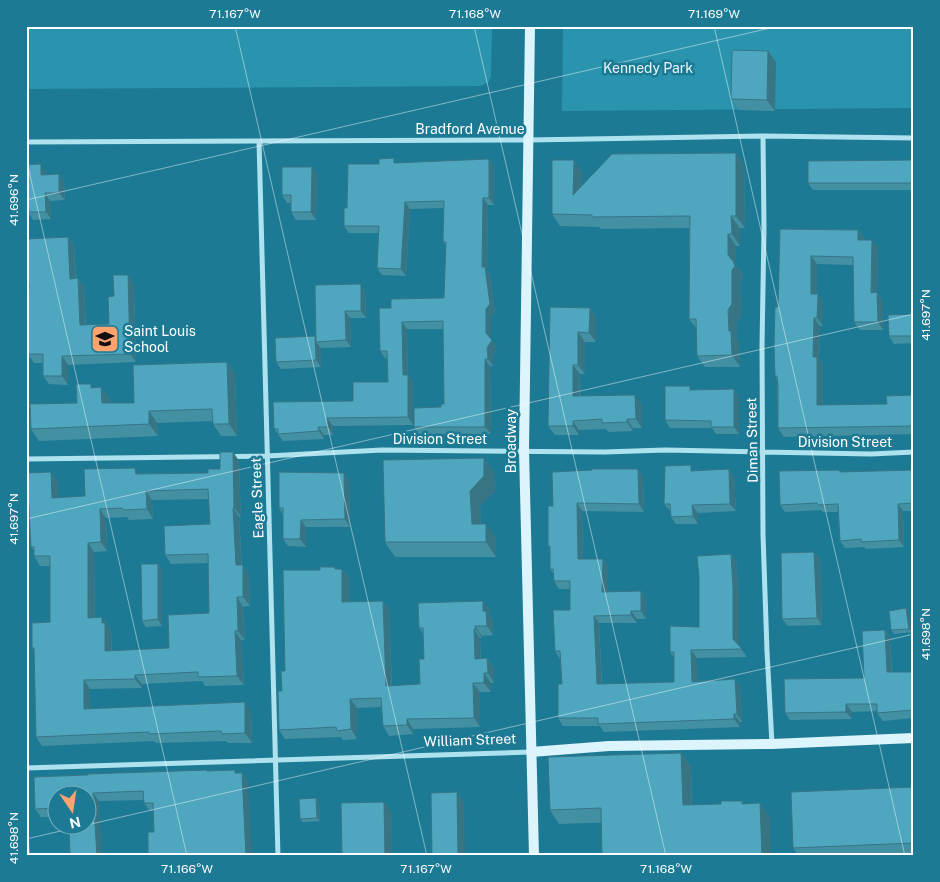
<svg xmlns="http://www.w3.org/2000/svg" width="940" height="882" viewBox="0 0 940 882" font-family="'Public Sans',sans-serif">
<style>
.green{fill:#2a94af}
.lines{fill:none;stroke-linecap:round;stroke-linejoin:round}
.minor{stroke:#afe2ef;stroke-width:5}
.secondary{stroke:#dcf4fb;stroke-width:10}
.wall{fill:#4390a3;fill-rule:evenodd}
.shaded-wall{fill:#377585}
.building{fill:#4ea7be;stroke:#377585;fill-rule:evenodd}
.ticks{fill:none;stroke:#fff;stroke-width:1;stroke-opacity:0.45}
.labels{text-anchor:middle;stroke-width:5;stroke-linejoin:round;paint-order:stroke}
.park-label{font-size:14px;fill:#e6f8fc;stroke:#1d7a94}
.street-label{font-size:14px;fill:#fff;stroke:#1d7a94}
.poi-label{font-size:14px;fill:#fff;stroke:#1d7a94;text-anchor:start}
.neatline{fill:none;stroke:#fff;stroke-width:2}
.ticks-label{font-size:12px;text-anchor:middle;fill:#fff}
</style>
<rect width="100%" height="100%" fill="#1d7a94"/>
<!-- green -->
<path class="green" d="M26,26h466l-1,50 -3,7 -8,3 -454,3z
M563,26h351v82l-352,3z"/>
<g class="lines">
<!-- minor -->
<path class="minor" d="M763,136l1,93 -2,117 1,189 4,116 5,93
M259,141l19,715
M26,142l503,-2 234,-4 151,2
M26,459l241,-3 115,-6 223,2 60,-2 206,4 43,-2
M26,768l505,-16
M26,826l1,30"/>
<!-- secondary -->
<path class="secondary" d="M530,26l-6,424 10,406
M531,752l78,-6 163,-2 142,-6"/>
</g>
<!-- wall -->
<path class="wall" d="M768,51l8,11 -1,49 -36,-1 -8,-11z
M489,159l5,8v38h-6l-1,66 3,3 5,38 -4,4v23l6,9 -4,7v11h-3l1,68h-72l-5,-7 27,-20 3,-3 -1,-75h-36l1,46 5,7v43l-80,1v9h-9v4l-41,2 -9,-12 79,-28 35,-19 -1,-24 -1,1 -6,-8 11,-43 53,-10 2,-53 -3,-3 1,-34 -34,1 -4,67 -24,-1 -5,-7 2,-35h-30l-5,-7 3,-18 51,-45z
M914,160v30h-101l-5,-7z
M26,165l20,7v3l13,-1 5,8 1,18 -15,1 1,18 -18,1 -5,-8v-3l-2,-1z
M744,165l1,63h-5v18h-4v19l6,8 1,5 -3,4 1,33 -4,7v17l2,4 1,24h-35l-8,-11v-27l-8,-10v-91l-88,1 -2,-2 -39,-1 -8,-12 30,-42v14z
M317,174l-1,46h-20l-5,-8v-9h-4l-5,-8z
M780,229l78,1 6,8v2l14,8 -1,44 6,9v29h-23l-6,-8 -1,-57 -36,-1v30l6,8v24h-3l-1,33 4,6v40l64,-1 27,-9v39l-130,3 -6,-9 -1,-48 -2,-4 3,-69z
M68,237l6,8 2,33h2l6,9 2,38 23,-1 5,-28 20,-12 2,78 -68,3v20l-19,-1 -6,-8v-13h-9l-6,-9v-46l-2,-3 3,-16z
M365,291l1,27h-16l1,29 -30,1v19l-40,2 -5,-7 40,-25z
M550,307l40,1 6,9v25h-11v32h-5v22l62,8v24h-9v3l-25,1 -2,-3 -27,1v5h-24l-7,-9z
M914,314v29l-20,1 -5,-8z
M227,362l8,12 2,62h-16l-8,-12v-3l-56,2 1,13 -119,5 -8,-12 46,-26 17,-15 7,-1 9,12v4h24z
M734,389l5,8v37h-23l-4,-6h-42l-5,-8 27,-30z
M233,452l6,9 2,56h-2l3,48 7,9 1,32 -7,1 2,33h-4l3,45 -39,1 -3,-5 -60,3v4l-52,1v19l161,4 1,31h-24l-2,-2 -70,2 -2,-2 -112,5 -6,-9 -2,-87 -2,-2 18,-26v-56h-10l-6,-10v-5l-3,-4 27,-66v17l27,-2 55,-22 68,-1 12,-4zM209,499l1,25 -45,31 6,9 37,-1 1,50 -40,35 -57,3 -1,-19 -2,-4v-2l-14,-9 -1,-65 13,-1 -1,-33 21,-1 2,3 24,-1 -1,-19z
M695,470l39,7 2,34 -38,2v11h-22l-5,-7v-6h-1l-6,-7z
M914,470v41h-11l1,36 -38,2 -2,-2 -19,1 -5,-7 -2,-29h-15l-2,-2 -36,2 -5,-7 61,-33z
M494,472l1,19 -15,15 1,18 15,14v19h-101l-10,-15z
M344,473l5,7 1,47h-44v20l-18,-1 -5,-7v-24l-4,-7z
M643,476l1,36 -62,-1 1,48h20l5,8v25l33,-1 5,8v20h-9v4h-38l3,61 72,-2v-24l-4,-6 29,-25 32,-73 5,7 3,35v50l8,11 -50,1v23l38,-2 5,8 2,35h-2v5l-136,5 -4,-6h-37l-5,-8 4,-34 -2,-25 -5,-8 15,-41v-21h-11l-5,-8v-6l-4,-6v-20l-2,-3 5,-40z
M820,559l2,66 -34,1 -6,-7z
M158,564l4,6v56l-16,1 -4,-6z
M334,567l2,2h6l7,9v24l34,-1 6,9 3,76 28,-2 4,-25 -1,-25 -4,-6 71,-18v6l3,5v14l-11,1v2h-2l1,21 6,-1 7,10v15h-3v9h-11v35l-67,2v5l-24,2 -6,-10 -2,-19 -24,1v31l-14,1 -2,-3 -56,2 -6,-9 3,-39 3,-20z
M906,608l3,4 3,20 -18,2 -3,-4z
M885,630l5,8 2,34h22v46l-31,3 -6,-8v-2l-25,1v7l-62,1 -5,-7 79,-35z
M681,753l10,14 1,38 29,-1 21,-3 2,3 26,13 -211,7 -9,-14z
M208,771l29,2 11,8 -94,51 -1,-21h-3l-6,-8v-3l-45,1 -11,23 -30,-30v23h-17l-6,-8 -1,-32z
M914,787v69h-115l-6,-8z
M316,798l3,4 1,19 -17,1 -3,-3z"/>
<!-- shaded-wall -->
<path class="shaded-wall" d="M768,51l8,11 -1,49 -8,-11z
M736,153l8,12 1,63 -9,-12z
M489,159l5,8v38l-5,-7z
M574,160l8,12v34l-9,-11z
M41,164l5,8v10l-5,-7z
M312,167l5,7 -1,46 -5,-8z
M59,174l5,8 1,18 -6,-7z
M45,193l5,8 1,18 -5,-7z
M483,198l5,7 -1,66 3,3 5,38 -4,4v25l-5,-8 -4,-66z
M405,202l5,7 -4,67 -5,-7z
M731,216l9,12v18l-8,-12z
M858,230l6,8 -1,10 -5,-8z
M728,234l8,12v19l6,8 1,5 -3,4 1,33 -4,7v17l2,4 1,24 -8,-12 -3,-24z
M68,237l6,8 2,42 -6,-8z
M872,240l6,8 -1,53 -6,-8z
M811,256l6,8v38l-6,-8z
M128,275l6,9 2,78 -6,-8z
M78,278l6,9 2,47 -6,-9z
M361,284l4,7 1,27 -5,-7z
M877,292l6,9v29l-5,-8z
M818,294l5,8v24l-6,-8z
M590,308l6,9v25l-7,-9z
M345,311l5,7 1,29 -5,-7z
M814,318l6,8 -1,33 4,6v48l-6,-8 -4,-48z
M402,322l5,7 1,46 5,7v43l-5,-8 -5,-42z
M578,332l7,10v32l-7,-9z
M315,336l1,6 5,6v19l-5,-7z
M492,340l5,8 -4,7v11l-5,-7 -1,-11z
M62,356l6,9v20l-6,-9z
M485,359l5,7 1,68 -6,-7z
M227,362l8,12 2,62 -8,-12z
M573,365l7,9 -1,31 -6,-9z
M101,387l9,12v16l-8,-12z
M734,389l5,8v37l-5,-7z
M635,395l7,9v24l-6,-9z
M149,411l8,12 1,13 -9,-12z
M327,418l6,8v9l-5,-8z
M627,419l6,9v3l-6,-9z
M573,421l6,9v5l-6,-9z
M318,427l6,8v4l-5,-8z
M233,452l6,9 2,56 -7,-9z
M484,458l10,14 1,19 -15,15 2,32 -10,-14 -2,-33z
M135,468l7,9 -6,-3z
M638,469l5,7 1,36 -5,-8z
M729,469l5,8 2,34 -6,-7z
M51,472l7,9 1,26 -7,-9z
M344,473l5,7 1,47 -5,-8z
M146,491l6,9 1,19 -6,-10z
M577,503l5,8 1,56 -5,-8z
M898,504l5,7 1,36 -5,-7z
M692,505l6,8v11l-5,-8z
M233,508l6,9 3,57 -6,-9z
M100,509l6,9 1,33 -6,-9z
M301,520l5,7v20l-6,-8z
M486,524l10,14v19l-10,-15z
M88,543l6,9 1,75 -7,-9z
M814,552l6,7 2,66 -5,-7z
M731,554l5,7 3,35v51l-6,-8z
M603,559l5,8v33l-6,-8z
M158,564l4,6v56l-4,-7z
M243,565l6,9 1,32 -7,-9z
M342,569l7,9v33l-7,-9z
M641,591l5,8v20l-5,-8z
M237,597l6,10 2,33 -7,-9z
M383,601l6,9 3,86 -6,-10z
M483,601l7,9v6l3,5v14l-6,-9 -4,-15z
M906,608l3,4 3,20 -3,-3z
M631,611l6,8v4l-6,-8z
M594,616l5,7 3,69 -5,-8z
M102,617l7,9v2l2,4 1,29 -7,-10z
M475,626l7,10v2l-6,-9z
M474,629l6,9 1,30 -6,-9z
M885,630l5,8 2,42 -5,-8z
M235,631l6,9 3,45 -7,-9z
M691,650l6,8 1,31 -6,-7z
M487,658l7,10v15l-6,-10z
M484,673l7,10v9l-7,-9z
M135,675l7,9v4l-7,-9z
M735,679l5,8 2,35 -5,-8z
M84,680l6,9v29l-6,-9z
M473,683l7,9v35l-6,-9z
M350,699l7,9v31l-6,-10z
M245,702l6,10 1,31 -7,-10z
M846,704l6,8v7l-6,-7z
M734,714l6,8v5l-6,-8z
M407,719l6,10v5l-6,-9z
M681,753l10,14 1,52 -9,-14z
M242,773l6,8 4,75h-6z
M457,792l7,11 1,53h-7z
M93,793l6,8 3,55h-5z
M316,798l3,4 1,19 -3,-3z
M384,802l8,11v43h-7z
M760,803l10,14 1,39h-9z"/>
<!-- building -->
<path class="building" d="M732,50l36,1 -1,49 -36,-1z
M736,153v63h-5l1,18h-4v21l5,6 2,5 -3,4v34l-4,6 1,21h2l1,24 -35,1 -1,-37h-7l1,-103 -98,1v-2l-40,-1v-54h22l-1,35 39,-41z
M394,158v5l95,-4v39h-6l-1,69h3l5,37 -4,5v24l6,7 -5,8 1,11h-3v68h-71v-19l27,-1v-3h3l-1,-83 -41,1 1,53h5v42l-81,1 1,9h-10l1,4 -41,3v-5h-4l-1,-27 80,-1v-19h35l-1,-31h-7l-1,-43h12v-9l53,-1 2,-56h-3l1,-41 -39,1 -4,67 -24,-1 2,-42h-35v-18h3l1,-44h31v-5z
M914,160v23h-106v-22z
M41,164v11l18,-1v19h-14l1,19h-18l-1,-11h-1v-36z
M282,167h30l-1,45h-20v-17h-9z
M780,229l78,1v10h14l-1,53 6,-1 1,30h-24l-1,-65 -42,-1v38h7l-1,24h-3l-1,39h4v48l70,-1 -1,-8 28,-1v31l-136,2v-43l-1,-9h-2l-1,-30 1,-39h3z
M68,237l2,42 8,-1 2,47 29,-1 -1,-27 6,-1 -1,-21h15l2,79 -68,2v20h-19v-22h-15v-49h-2v-16h3l-3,-50z
M361,284v27h-16l1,29 -30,2 -1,-57z
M550,307l40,1 -1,25 -11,-1v33h-5v31l62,-1 1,24h-9v3l-25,1v-4l-29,2v5h-25z
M914,314v22h-25l-1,-21z
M315,336l1,24 -40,2 -1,-24z
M227,362l2,62h-16l-1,-15 -63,2v13l-118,5 -1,-25 47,-1 -1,-19h15v4l10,-1 1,16h32l-1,-38z
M665,386h25v4l44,-1v38h-23v-6l-46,-1z
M220,452h13l1,56h-1l3,57h7v32h-6l1,34h-3l2,45 -39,1v-5l-63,3v4l-51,1v29l161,-7v31l-23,1 -1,-3 -72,3v-2l-113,5 -2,-89h-2v-25l18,-1v-66h-16v-9h-3l-4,-74 24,-1 1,26 33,-2 -1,-27 51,-1 1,6 72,-1v-4h12zM208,489l2,35 -46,2 1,29 43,-1 1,59 -41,2 1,33 -64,3v-28h-3v-6l-14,1v-75l13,-1 -1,-33 22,-1 1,2 24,-1 -1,-18z
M484,458v18l-14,15 2,33h14v18h-101l-2,-82z
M691,465v6l38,-2 1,35 -38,1 1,11 -22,1 -1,-13h-6l1,-38z
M592,469h46l1,35 -62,-1 1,56h25l-1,33 39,-1v20h-10v4l-37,1 3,68 77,-2v-30h-4v-26l29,1v-50l-2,-21 34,-2 2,34v51l9,10 -51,1 1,32 43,-3 2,35h-3v5l-136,5v-6h-40v-34h4l-2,-33h-5l-2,-41h17v-29h-16l-1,-12h-3v-23h-2v-40h5l-1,-34 40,-2z
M840,470v2l74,-2v33l-16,1 1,36 -38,2v-3l-21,2 -2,-37 -20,1 -1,-2 -37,2 -1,-34z
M279,472l65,1 1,46 -44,1 -1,19h-17v-31h-4z
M814,552l3,66 -35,1 -1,-66z
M141,564h17v55l-16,2z
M320,567h14l1,2h7v33l41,-1 3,85 34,-2 -1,-25h5l-1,-31h-4l-1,-25 65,-2v10h3l1,15h-12l1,3h-2l1,30 12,-1 1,15h-4v10h-11l1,35 -67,1v6l-24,1 -2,-28 -31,1 1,30 -14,2 -1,-4 -57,3 -1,-39h4l-1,-20h4l-2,-101h37z
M906,608l3,21 -18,1 -2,-19z
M885,630l2,42h27v38l-37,3v-9h-31v8l-61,1 -1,-34 80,-1 -2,-47z
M681,753l2,52 38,-1v-3h21v3l18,-1 2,53h-160l-1,-48 -51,2 -2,-53z
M207,770v1l28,-1v3h7l4,83h-98v-24h6l-1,-29h-9l-1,-12 -50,2 4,63h-38v-2h11l-1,-30h19v-30h-30v14l-23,1 -1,-32 54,-2v-1z
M914,787v56l-121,5 -2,-56z
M457,792l1,64h-26l-1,-63z
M316,798l1,20 -17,1 -1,-20z
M384,802l1,54h-43l-1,-53z"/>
<!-- ticks -->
<path class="ticks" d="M235,26l192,830M474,26l192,830M714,26l191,830M26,158l161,698M26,200l753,-174M26,519l888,-205M26,839l888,-205"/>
<!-- icons -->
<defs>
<symbol id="school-square" viewBox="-11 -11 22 22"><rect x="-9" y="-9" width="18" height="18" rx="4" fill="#fea26e" stroke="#1d7a94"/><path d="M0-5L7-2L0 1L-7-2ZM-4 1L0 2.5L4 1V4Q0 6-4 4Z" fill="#111"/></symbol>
</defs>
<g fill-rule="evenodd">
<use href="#school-square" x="89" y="323" width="32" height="32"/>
</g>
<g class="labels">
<!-- park labels -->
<g class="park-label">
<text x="648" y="73">Kennedy Park</text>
</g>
<!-- street labels -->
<g class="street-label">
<text x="470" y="134">Bradford Avenue</text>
<text x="440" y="444">Division Street</text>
<text transform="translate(752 440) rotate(-91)" y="5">Diman Street</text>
<text transform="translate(511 441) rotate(-90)" y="5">Broadway</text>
<text x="845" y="447">Division Street</text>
<text transform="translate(257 498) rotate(-92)" y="5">Eagle Street</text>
<text transform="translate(470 740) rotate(-2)" y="5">William Street</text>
</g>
<!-- poi labels -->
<g class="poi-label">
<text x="124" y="336">Saint Louis<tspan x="124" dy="16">School</tspan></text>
</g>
</g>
<!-- border -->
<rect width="940" height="882" fill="none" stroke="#1d7a94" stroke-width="55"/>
<!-- north arrow -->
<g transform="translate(72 810) rotate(167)"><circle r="24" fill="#1d7a94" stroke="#77afbf"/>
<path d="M0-4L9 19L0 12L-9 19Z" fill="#fea26e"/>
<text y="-8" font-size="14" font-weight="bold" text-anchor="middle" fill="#ffffff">N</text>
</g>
<rect x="28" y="28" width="884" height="826" class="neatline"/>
<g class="ticks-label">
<text x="235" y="18">71.167°W</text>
<text x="475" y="18">71.168°W</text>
<text x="714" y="18">71.169°W</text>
<text transform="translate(14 200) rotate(-90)" y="4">41.696°N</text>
<text transform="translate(926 315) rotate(-90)" y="4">41.697°N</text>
<text transform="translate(14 519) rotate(-90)" y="4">41.697°N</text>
<text transform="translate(926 634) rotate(-90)" y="4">41.698°N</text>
<text transform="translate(14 838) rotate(-90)" y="4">41.698°N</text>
<text x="187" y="873">71.166°W</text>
<text x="426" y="873">71.167°W</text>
<text x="666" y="873">71.168°W</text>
</g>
</svg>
